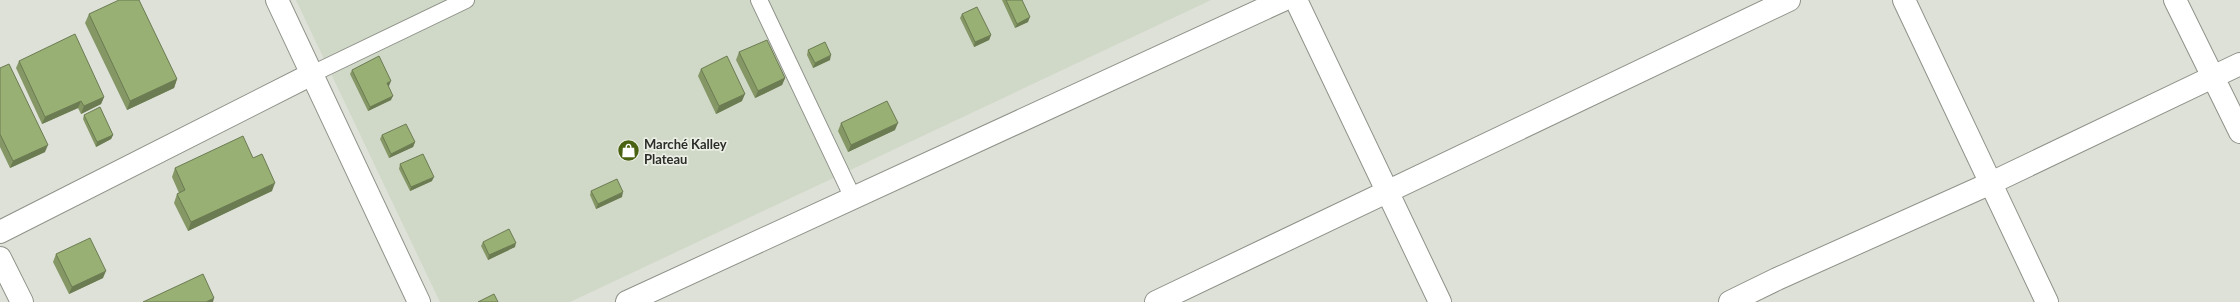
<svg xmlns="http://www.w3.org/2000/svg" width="2240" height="302" viewBox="0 0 2240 302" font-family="Lato,sans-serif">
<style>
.built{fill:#d0d8c7}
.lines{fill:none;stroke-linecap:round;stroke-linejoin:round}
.service-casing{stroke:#8e9289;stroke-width:18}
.minor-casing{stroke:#8e9289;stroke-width:24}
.service{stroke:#fff;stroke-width:16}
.minor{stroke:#fff;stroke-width:22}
.wall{fill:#849765}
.shaded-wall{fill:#6b7b52}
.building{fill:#99b075;stroke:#6b7b52}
.labels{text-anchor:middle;stroke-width:3.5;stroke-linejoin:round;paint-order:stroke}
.poi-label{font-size:13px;font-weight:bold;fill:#2b2d29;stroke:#eaeee4;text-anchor:start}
</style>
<rect width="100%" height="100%" fill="#dde1d7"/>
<!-- built -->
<path class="built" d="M296,0h915l-641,302h-130z"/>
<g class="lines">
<defs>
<path id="service" d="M759,0l94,198
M312,74l154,-74"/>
<path id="minor" d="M277,0l142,302
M1296,0l144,302
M1904,0l143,302
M2175,0l65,132
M0,232l312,-158
M0,258l22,44
M627,302l656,-302
M1156,302l633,-302
M1730,302l47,-23 214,-96 249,-119"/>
</defs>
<!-- service casing -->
<use href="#service" class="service-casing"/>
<!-- minor casing -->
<use href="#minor" class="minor-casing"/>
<!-- service -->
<use href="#service" class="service"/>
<!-- minor -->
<use href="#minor" class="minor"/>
</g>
<!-- wall -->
<path class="wall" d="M1002,0h20l6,22 -13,6z
M89,14l88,65 -3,9 -47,22 -42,-87z
M962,14l29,21 -2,5 -15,7 -14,-29z
M808,50l22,10 -17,8 -6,-13z
M739,52l46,26 -3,7 -27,13 -19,-38z
M19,61l85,36 -3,7 -20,10 -3,-6 -36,16 -26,-56z
M0,68l45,84 -35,16 -10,-21z
M701,69l41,32 -26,13 -18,-38z
M352,70l37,16h-1l3,14 -23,11 -18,-37z
M84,115l29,20 -2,4 -15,8 -13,-28z
M841,123l54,7 -47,22 -10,-21z
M382,135l33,7 -2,5 -24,11 -9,-19z
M253,158l19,33 -84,40 -14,-28 3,-9 2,-1 -7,-16 3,-9z
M400,164l32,17 -22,10 -11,-22z
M591,191l31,6 -26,12 -6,-14z
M483,242l32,5 -27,13 -7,-14z
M56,254l47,24 -34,16 -16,-32z"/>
<!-- shaded-wall -->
<path class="shaded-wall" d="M1030,17l-2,5 -13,6 2,-4z
M991,35l-2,5 -15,7 1,-5z
M831,55l-1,5 -17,8 2,-5z
M785,78l-3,7 -27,13 3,-7z
M177,79l-3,9 -47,22 3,-9z
M391,81l-2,5 -4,2 2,-5z
M745,94l-3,7 -26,13 3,-8z
M393,96l-2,4 -23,11 2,-4z
M104,97l-3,7 -20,10 3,-8z
M81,101l-3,7 -36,16 3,-7z
M898,123l-3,7 -47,22 3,-7z
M113,135l-2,4 -15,8 1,-5z
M415,142l-2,5 -24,11 2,-4z
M48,145l-3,7 -35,16 3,-7z
M434,177l-2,4 -22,10 1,-4z
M275,183l-3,8 -84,40 3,-9z
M623,192l-1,5 -26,12 2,-5z
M516,243l-1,4 -27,13 1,-5z
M106,271l-3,7 -34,16 3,-7z
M214,298l-1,4h-7z"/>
<!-- building -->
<path class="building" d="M119,0h20l38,79 -47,22 -41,-87z
M1006,0h16l8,17 -13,7z
M977,7l14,28 -16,7 -13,-28z
M75,34l29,63 -20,9 -3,-5 -36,16 -26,-56z
M767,40l18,38 -27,13 -19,-39z
M825,42l6,13 -16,8 -7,-13z
M379,56l12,25 -4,2 6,13 -23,11 -18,-37z
M727,56l18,38 -26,12 -18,-37z
M9,64l39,81 -35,16 -13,-27v-66z
M887,101l11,22 -47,22 -10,-22z
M100,107l13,28 -16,7 -13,-27z
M406,124l9,18 -24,12 -9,-19z
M243,136l10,22 9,-4 13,29 -84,39 -14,-28 8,-4 -10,-22z
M423,154l11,23 -23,10 -11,-23z
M617,179l6,13 -25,12 -7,-13z
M509,229l7,14 -27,12 -6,-13z
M90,238l16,33 -34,16 -16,-33z
M203,274l11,24 -8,4h-63z
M494,294l4,8h-20z"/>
<!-- icons -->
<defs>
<symbol id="shop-disc" viewBox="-11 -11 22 22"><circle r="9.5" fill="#4a6312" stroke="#eaeee4"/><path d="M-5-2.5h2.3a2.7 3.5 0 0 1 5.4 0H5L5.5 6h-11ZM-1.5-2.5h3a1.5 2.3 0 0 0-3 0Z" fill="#fff"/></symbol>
</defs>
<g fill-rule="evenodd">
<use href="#shop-disc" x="616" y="138" width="25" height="25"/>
</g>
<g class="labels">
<!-- poi labels -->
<g class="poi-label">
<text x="644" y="149">Marché Kalley<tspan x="644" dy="15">Plateau</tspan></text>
</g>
</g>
</svg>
